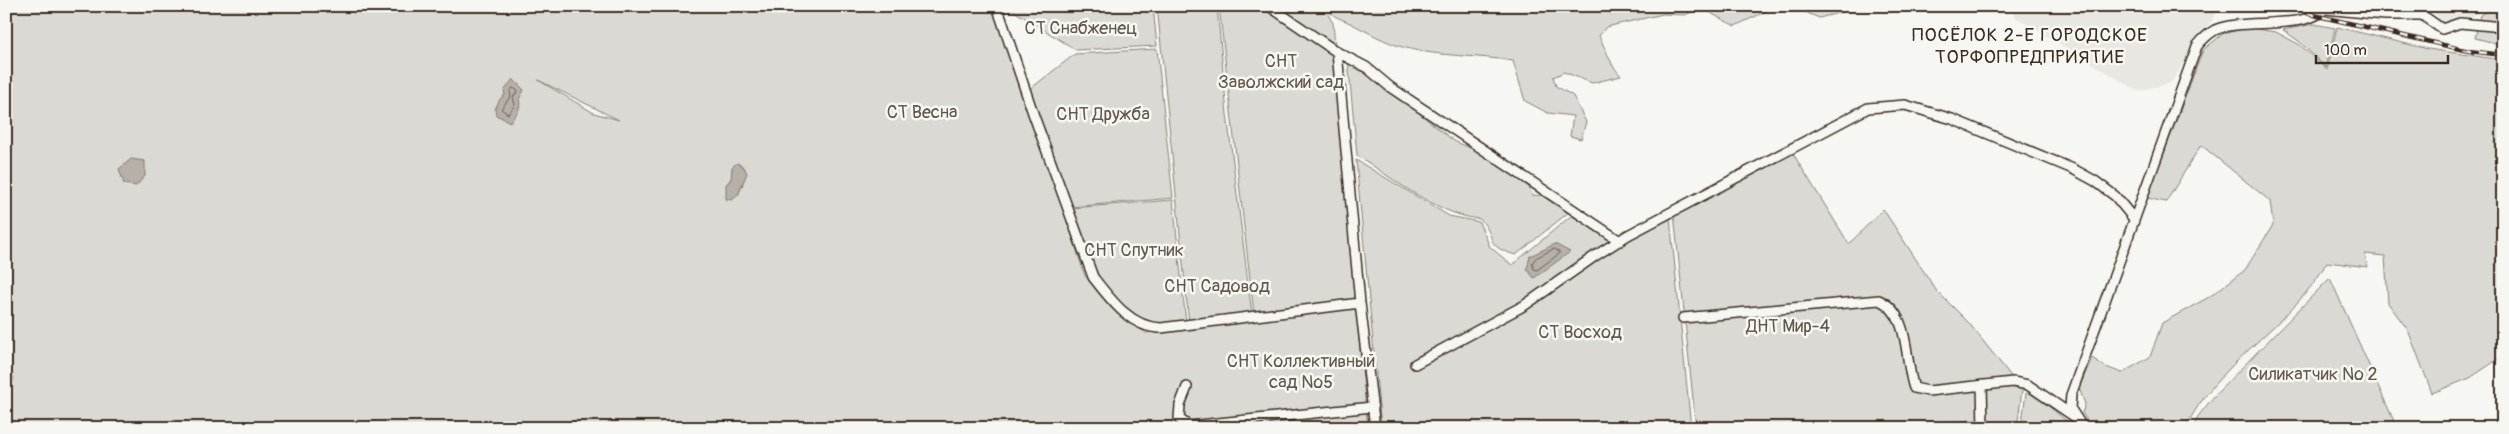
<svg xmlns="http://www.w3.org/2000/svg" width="2509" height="434" viewBox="0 0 2509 434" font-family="Pangolin,sans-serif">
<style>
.built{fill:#e8e7e2}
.green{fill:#dad9d3;stroke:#8a8278;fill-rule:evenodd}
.water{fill:#b6b0a9;stroke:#857a71}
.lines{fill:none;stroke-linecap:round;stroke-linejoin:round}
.shore{stroke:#6c6056;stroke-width:1}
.minor-casing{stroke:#3b2a1e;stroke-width:12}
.minor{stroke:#f6f6f2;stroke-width:9}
.rail-casing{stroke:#3b2a1e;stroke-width:4.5}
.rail{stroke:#f6f6f2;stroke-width:2.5;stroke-dasharray:8;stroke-linecap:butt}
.labels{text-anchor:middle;stroke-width:5;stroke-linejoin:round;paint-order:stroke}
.park-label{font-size:18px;fill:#63564b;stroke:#f6f6f2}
.neighbourhood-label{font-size:19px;letter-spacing:1px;fill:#3b2a1e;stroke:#f6f6f2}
</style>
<rect width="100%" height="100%" fill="#f6f6f2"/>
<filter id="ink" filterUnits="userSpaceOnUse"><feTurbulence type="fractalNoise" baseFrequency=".02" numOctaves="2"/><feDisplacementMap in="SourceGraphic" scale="10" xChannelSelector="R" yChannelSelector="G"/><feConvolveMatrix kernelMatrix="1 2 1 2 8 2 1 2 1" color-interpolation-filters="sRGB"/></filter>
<g filter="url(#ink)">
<!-- built -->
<path class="built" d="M2011,6h210l-50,77 -33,8 -123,-74z
M2432,6h56l-17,12 -30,7z"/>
<!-- green -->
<path class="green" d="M6,6h992l87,270 31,35 30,22 210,-25 12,120h-1362v-21l8,-30 -8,-2zM538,80l81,40 -25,-7zM733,176l10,8 -5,11 -6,4 -6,-14z
M1006,6h147l4,40 -81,4z
M1157,6h60l10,108 25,201 -63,8z
M1219,6h104l10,17 25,277 -104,14z
M1326,6h465l-20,3 -36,17 -34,-18 -16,7 -22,-1 -57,13 -7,9 14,30 8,10 -29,7 -28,-11 -11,5 3,9 17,10 13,26 -5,17 -11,-3 3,-20 -25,-3 -23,-12 -12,-40c-35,-6 -72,-4 -107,-13 -20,-5 -38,-16 -56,-25 -10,-5 -19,-6 -24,-17z
M1791,6h62l1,3 -35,9z
M2495,6h8v39l-28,-7 5,-23z
M2314,24l21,4 -9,40 -26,-26 -17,-12z
M2337,27l91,22 75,11v296l-33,22 -38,15 -24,-63 -20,-27 -3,-47 -20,-2 3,13 -41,-5c-33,62 -114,103 -141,166h-94l-10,-15 3,-9 -6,-16 13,-30 14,9 16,6 28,-16 12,-34 47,-26 36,-27 28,-45 -3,-24 -69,-56 -35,57 -19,-4 56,-148 21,-17 26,-5 26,4 24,13 27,25z
M1157,49l16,149 -103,9 -40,-118 45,-35z
M1348,61l11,4 95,76 34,15 22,6 15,15 7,18 16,1 27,11 -59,48c-33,-9 -18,-17 -36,-36 -40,-3 -90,-42 -123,-64z
M1792,152l57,92 34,-35 53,81 32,32 54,68 -5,38h-321l-22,-214z
M1356,160l93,56 30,6 11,25 22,18 60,-50 47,30 51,-27 21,210h-310z
M1173,200l13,123 -36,2 -31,-23 -24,-27 -24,-67z
M2330,278l67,150h-204l6,-13 16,-20z
M2026,393l8,1 41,34h-54z"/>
<!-- water -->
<path class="water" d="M513,79l11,11 -5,9c3,10 -3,15 -9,23l-14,-7 -1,-6 5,-10 5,-4 -1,-4z
M131,159l14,2v15l-9,10 -12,-2 -5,-15z
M737,163l7,4 3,6 -9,22 -6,5 -6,-1v-14l5,-6 1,-12z
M1555,244l15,8 -36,26 -7,-9 3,-13z"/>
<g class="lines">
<!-- shore -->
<path class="shore" d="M513,88l5,3 -5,6 2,8 -7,9 -7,-5 10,-13 -1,-4z
M1554,249l5,2v3l-22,16 -3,-1 -2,-6 4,-5z"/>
<defs>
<path id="minor" d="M997,6l37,110 59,161c17,22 38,51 68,51l199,-25
M1269,6l68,46 29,15 24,20 230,154
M2325,9l60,6h37l20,14 18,-6 43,4
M1337,52l23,251 15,125
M1683,318l196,-18c32,14 25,60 35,88l14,3 85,-9 15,3 47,32
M1415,364l110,-59 70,-49 33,-21 240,-127 37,-3 47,14 121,50 22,12 20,15 19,23
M1982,385l1,43
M1187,387l-7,18 -1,14 10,7 183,-19
M1951,428l32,-3
M2083,428l-13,-20 1,-13 126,-349c5,-6 11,-12 18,-16 27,-13 94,2 112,-24"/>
</defs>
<!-- minor casing -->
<use href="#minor" class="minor-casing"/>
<!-- minor -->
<use href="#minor" class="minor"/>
<defs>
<path id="rail" d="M2293,6l21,9 155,36 34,4"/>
</defs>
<!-- rail casing -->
<use href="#rail" class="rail-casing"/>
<!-- rail -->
<use href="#rail" class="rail"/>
</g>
</g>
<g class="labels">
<!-- park labels -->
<g class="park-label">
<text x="1081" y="34">СТ Снабженец</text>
<text x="1281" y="67">СНТ<tspan x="1281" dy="21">Заволжский сад</tspan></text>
<text x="922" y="118">СТ Весна</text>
<text x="1103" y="120">СНТ Дружба</text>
<text x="1134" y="256">СНТ Спутник</text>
<text x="1217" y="292">СНТ Садовод</text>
<text x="1788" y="332">ДНТ Мир-4</text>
<text x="1580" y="338">СТ Восход</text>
<text x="1301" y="367">СНТ Коллективный<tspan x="1301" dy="21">сад №5</tspan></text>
<text x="2313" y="380">Силикатчик № 2</text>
</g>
<!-- neighbourhood labels -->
<g class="neighbourhood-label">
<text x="2030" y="41">ПОСЁЛОК 2-Е ГОРОДСКОЕ<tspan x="2030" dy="22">ТОРФОПРЕДПРИЯТИЕ</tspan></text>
</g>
</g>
<!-- margin -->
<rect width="2509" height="434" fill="none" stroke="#f6f6f2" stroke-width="25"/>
<rect x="12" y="12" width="2484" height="409" fill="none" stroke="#3b2a1e" stroke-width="2" filter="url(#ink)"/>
<!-- scale -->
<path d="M2316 55v8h132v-8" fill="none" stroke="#3b2a1e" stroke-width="2.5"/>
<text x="2324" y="55" font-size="15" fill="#3b2a1e" stroke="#f6f6f2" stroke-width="4" paint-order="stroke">100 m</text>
</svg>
